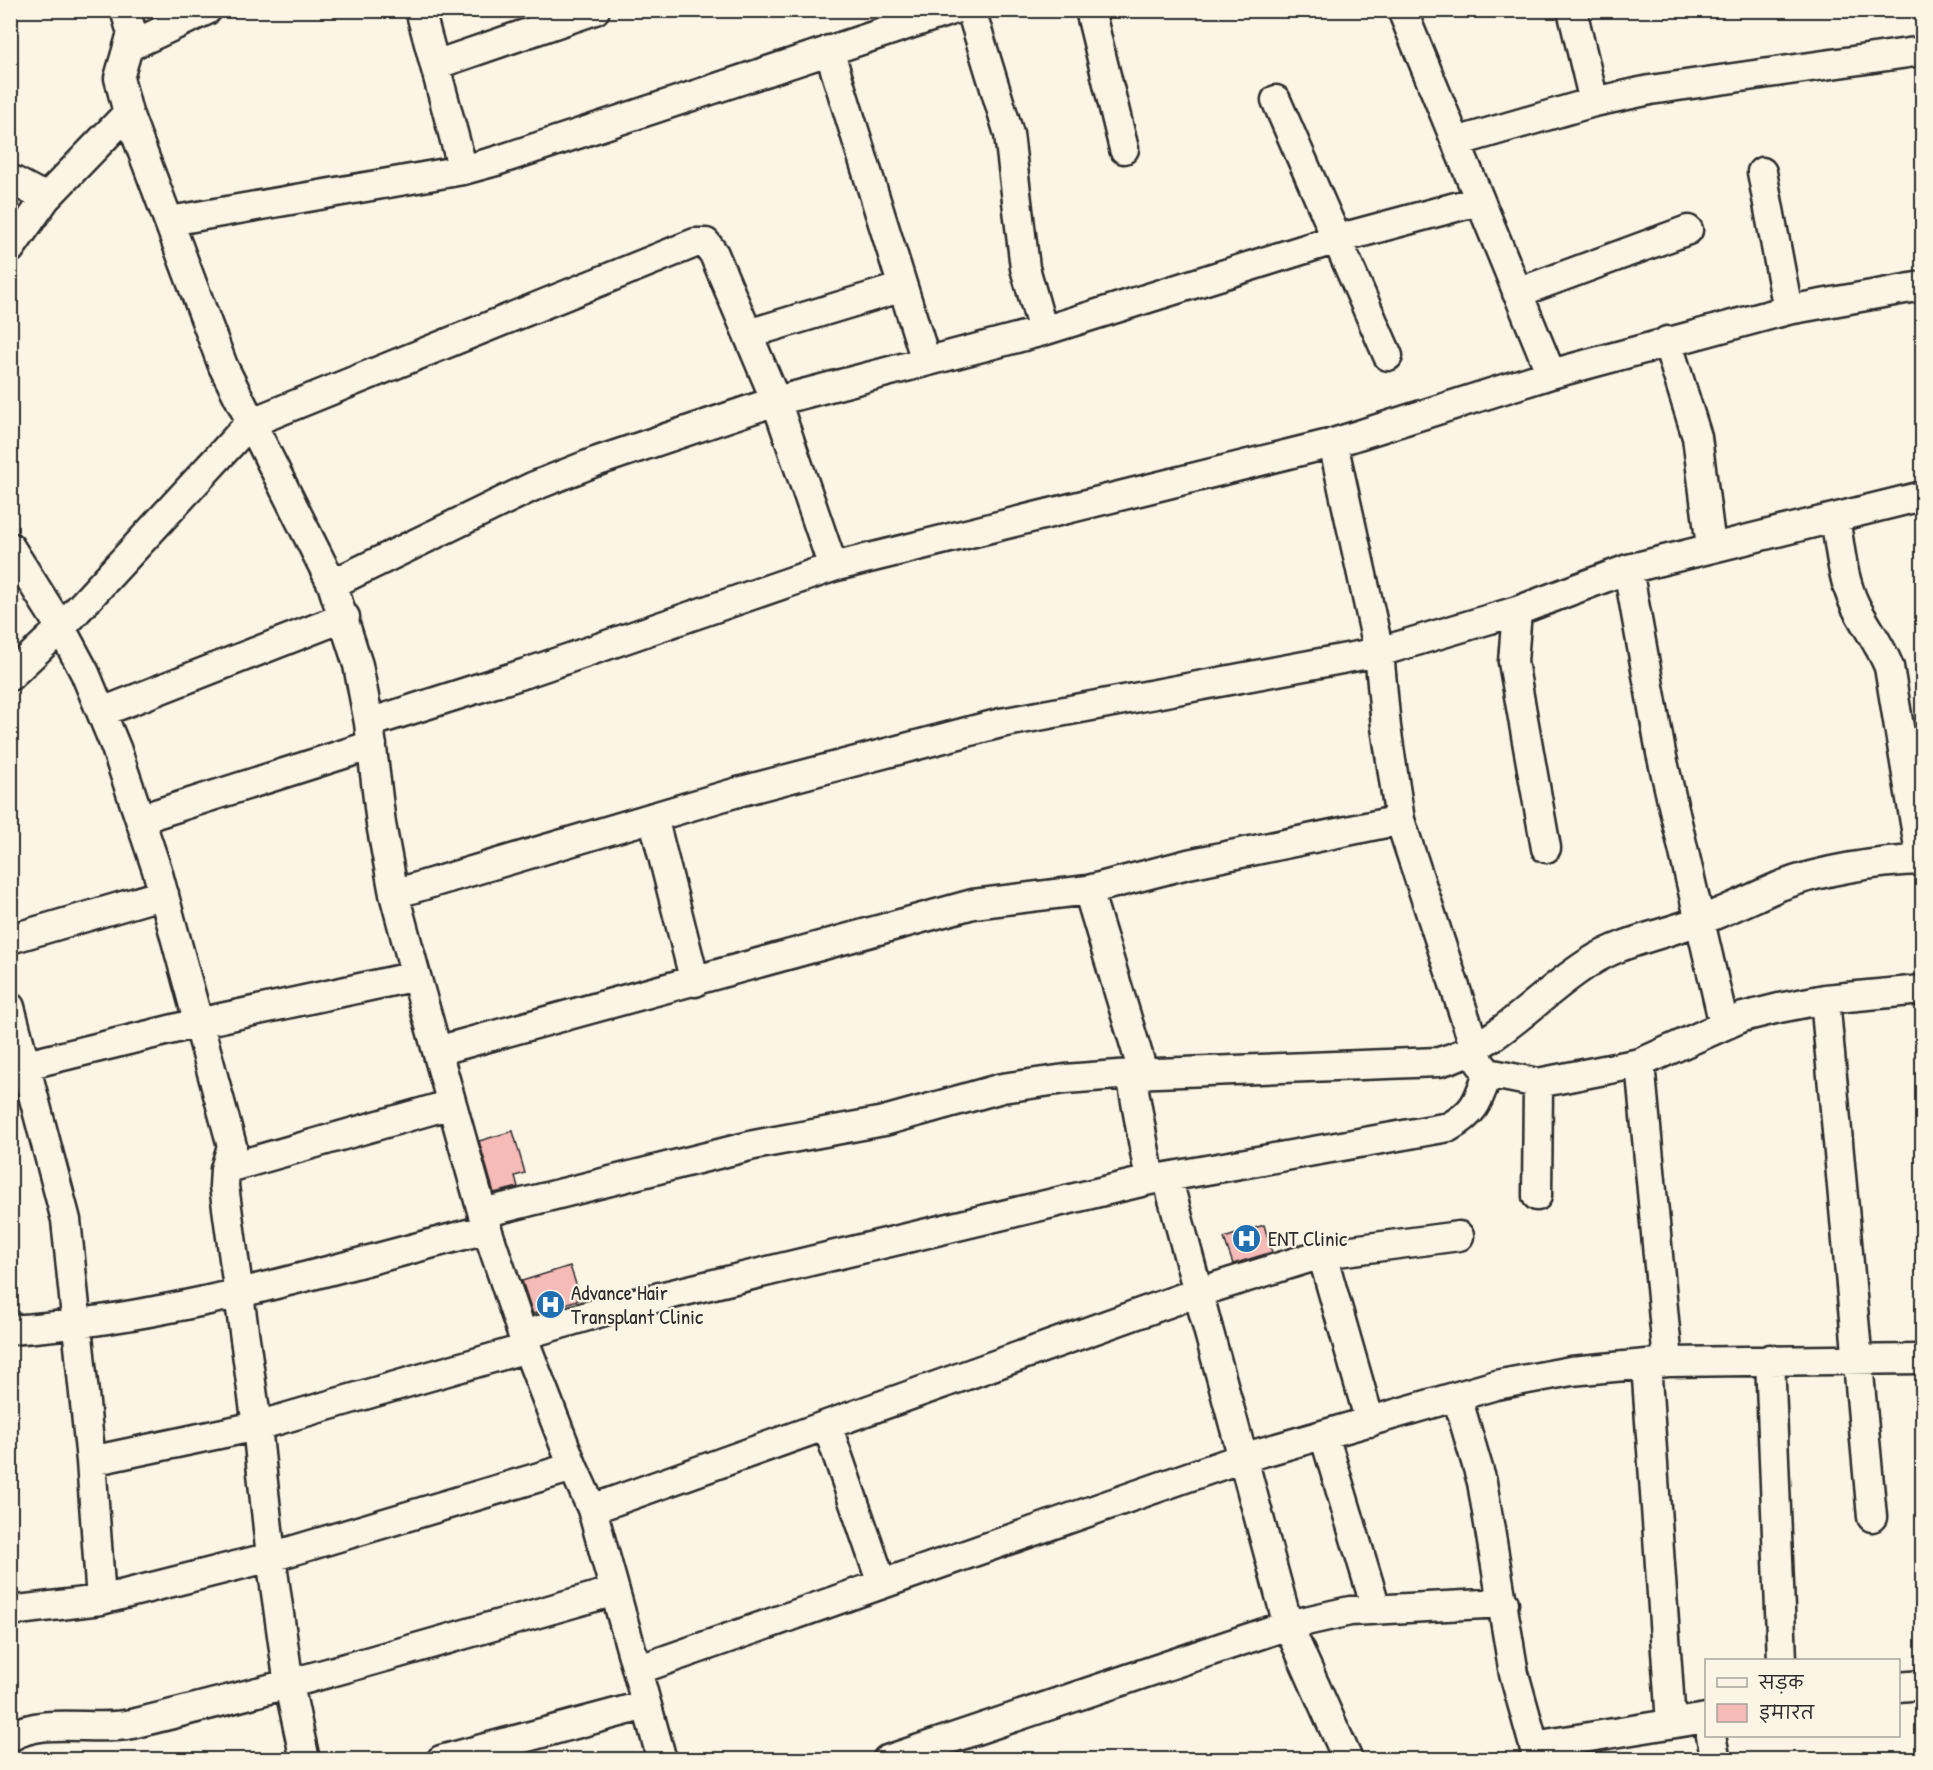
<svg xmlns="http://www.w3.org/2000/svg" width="1933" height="1770" viewBox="0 0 1933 1770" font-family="'Patrick Hand','Playpen Sans Deva',sans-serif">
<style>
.building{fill:#f6bab7;stroke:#2b2b2b;stroke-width:1.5}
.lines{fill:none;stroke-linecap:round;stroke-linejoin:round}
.minor-casing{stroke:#2b2b2b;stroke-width:33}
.minor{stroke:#fcf5e5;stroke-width:28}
.labels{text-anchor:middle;stroke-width:4.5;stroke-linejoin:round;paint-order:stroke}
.poi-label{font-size:21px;fill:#2b2b2b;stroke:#fcf5e5;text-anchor:start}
</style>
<rect width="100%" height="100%" fill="#fcf5e5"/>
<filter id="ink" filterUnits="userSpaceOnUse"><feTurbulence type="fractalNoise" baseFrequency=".0167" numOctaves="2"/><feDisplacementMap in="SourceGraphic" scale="12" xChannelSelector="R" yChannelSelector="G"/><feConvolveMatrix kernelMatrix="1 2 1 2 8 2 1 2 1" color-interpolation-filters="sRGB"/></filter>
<g filter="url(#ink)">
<!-- building -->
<path class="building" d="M513,1131l12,42 -10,3 3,11 -24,6 -15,-52z
M1264,1225l8,27 -39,12 -9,-26z
M570,1266l11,33 -48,15 -11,-33z"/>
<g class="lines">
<defs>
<path id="minor" d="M125,10l7,23 -13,45 9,35 95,253 109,218 26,81 11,58 12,101 13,70 22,82 71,253 40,119 46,119 19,42 70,251
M420,10l43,160
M971,10l38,124 16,134 18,63
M1090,10l34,139
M1402,10l149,364
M1572,10l22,92
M130,46l77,-36
M829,50l97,311
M435,65l160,-55
M1276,100l112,256
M1456,142l138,-40 56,-12 272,-39
M1762,172l26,138
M10,179l36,19
M170,221l293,-51 33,-9 456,-151
M10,249l36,-51 82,-85
M1517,293l171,-63
M748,334l155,-47
M1667,341l30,96 14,110
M1333,443l46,209 7,75 14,93 80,243 8,10 50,10 102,-20 103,-46 36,-9 46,-9 97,-9
M1835,518c5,28 7,60 20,87 11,22 25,39 34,62l32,192
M10,547l51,81 24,45 31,75 41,122 75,276 -7,23 -1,17 33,240 14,131 18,128 16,75
M1628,569l33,184 63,272
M332,584l200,-97 63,-25 181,-61 267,-70 294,-92 141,-38
M1517,611l-4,51 33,186
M10,676l51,-48 189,-205 445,-180h11l8,11 62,147 57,166
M102,712l243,-95
M369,723l157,-50 307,-106 500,-124 218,-69 237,-64 134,-24
M653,817l42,165
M140,819l232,-74
M1088,890l56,185
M394,894l344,-102 263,-69 378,-71 138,-41 111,-42 294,-73
M10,939l154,-45
M1825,999l47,518
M10,1007l56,213 25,241
M437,1051l536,-147 115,-14 100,-26 212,-44
M1640,1063l28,299
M10,1069l188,-46 218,-47
M1131,1074l19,106
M225,1169l227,-65
M1167,1177l121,448 60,135
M1537,1196l1,-113
M483,1213l271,-68 130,-24 118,-33 63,-9 66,-5 308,-12c60,-16 99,-68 151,-100 31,-20 71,-27 106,-40 28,-10 56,-24 84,-36 41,-16 99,-25 142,-26
M1322,1254l48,168
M10,1330c162,-11 321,-61 477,-101
M523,1335l99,-29 528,-126 299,-53c27,-15 29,-26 39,-54
M1770,1359l12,301
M1646,1364l25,359
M1457,1397l25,85 32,192 24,86
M827,1425l55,159
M1324,1435l52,173
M592,1509l604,-216 126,-39 137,-18
M101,1600l170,-43 302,-90
M10,1611l91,-11 -10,-139 166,-35 270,-78
M637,1670l605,-212 254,-73 75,-14 97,-9 254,-3
M1898,1687l24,-2
M1711,1736l5,24
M10,1737c35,-21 84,-5 122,-13 162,-39 322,-87 483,-133
M1534,1746l172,-28
M441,1760l205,-55
M887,1760l401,-135 62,-14 154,-8"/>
</defs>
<!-- minor casing -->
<use href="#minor" class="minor-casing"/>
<!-- minor -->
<use href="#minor" class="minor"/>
</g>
</g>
<!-- icons -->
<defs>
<symbol id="hospital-disc" viewBox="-11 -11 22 22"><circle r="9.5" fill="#1f6fb2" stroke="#fcf5e5"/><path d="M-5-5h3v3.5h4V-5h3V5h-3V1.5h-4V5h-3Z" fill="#fff"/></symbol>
</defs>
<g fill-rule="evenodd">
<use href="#hospital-disc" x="1230" y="1222" width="33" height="33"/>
<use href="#hospital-disc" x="534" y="1288" width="33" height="33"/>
</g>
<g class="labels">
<!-- poi labels -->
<g class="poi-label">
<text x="1268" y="1246">ENT Clinic</text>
<text x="571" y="1300">Advance Hair<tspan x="571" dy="24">Transplant Clinic</tspan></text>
</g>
</g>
<!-- margin -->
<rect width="1933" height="1770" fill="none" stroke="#fcf5e5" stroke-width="36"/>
<rect x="18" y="18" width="1897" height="1734" fill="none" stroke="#2b2b2b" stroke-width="2" filter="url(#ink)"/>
<!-- legend -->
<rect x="1705" y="1659" width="195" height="78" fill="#fcf5e5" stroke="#a8a49b" stroke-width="1.5"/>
<rect x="1717" y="1678" width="30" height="9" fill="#fcf5e5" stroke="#a8a49b" stroke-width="1.5"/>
<text x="1759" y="1689" font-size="18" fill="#2b2b2b">सड़क</text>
<rect x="1717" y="1704" width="30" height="18" fill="#f6bab7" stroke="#a8a49b" stroke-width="1.5"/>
<text x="1759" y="1719" font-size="18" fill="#2b2b2b">इमारत</text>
</svg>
